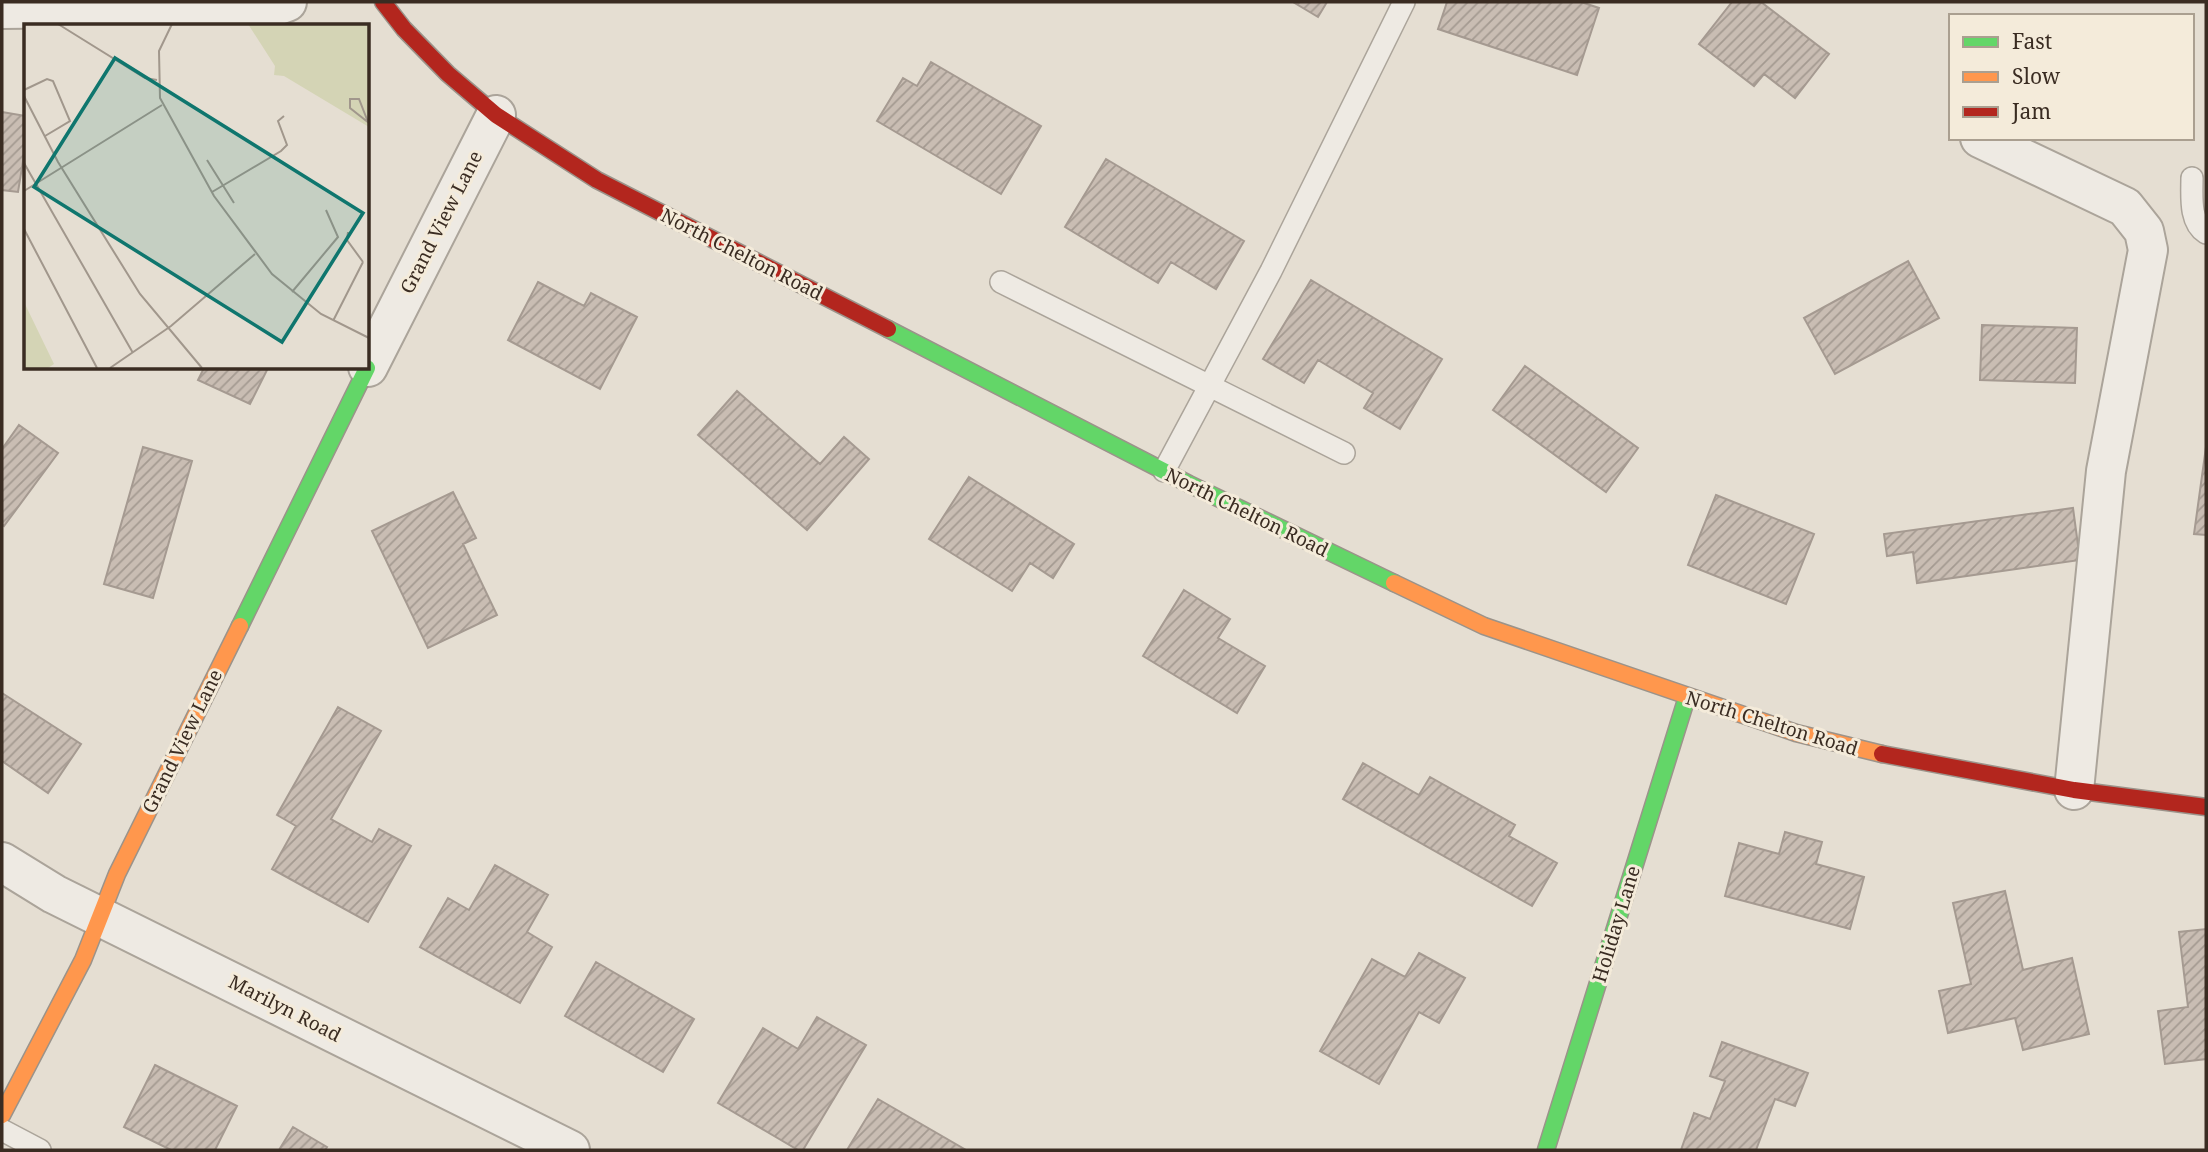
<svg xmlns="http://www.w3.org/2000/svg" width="2208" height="1152" font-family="'Noto Serif',serif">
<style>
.building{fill:url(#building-hatch);stroke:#a59a91;stroke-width:2}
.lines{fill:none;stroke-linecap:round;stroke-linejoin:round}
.lane-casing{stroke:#aba49a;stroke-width:24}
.street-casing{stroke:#aba49a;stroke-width:42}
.fast-casing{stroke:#9b938a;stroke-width:19}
.slow-casing{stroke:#9b938a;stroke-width:19}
.jam-casing{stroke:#9b938a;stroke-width:19}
.lane{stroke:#eeeae3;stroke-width:21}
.street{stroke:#eeeae3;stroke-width:38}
.fast{stroke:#63d668;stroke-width:16}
.slow{stroke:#ff974d;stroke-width:16}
.jam{stroke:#b3261e;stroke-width:16}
.labels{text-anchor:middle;stroke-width:6;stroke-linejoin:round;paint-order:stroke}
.street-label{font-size:19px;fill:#3a2c22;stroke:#f4ebda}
.inset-road{fill:none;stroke:#a1978c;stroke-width:2}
.view{fill:#0f766e;fill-opacity:0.15;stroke:#0f766e;stroke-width:3.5}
.inset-edge{fill:none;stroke:#3a2c22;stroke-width:3.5}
</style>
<defs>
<pattern id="building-hatch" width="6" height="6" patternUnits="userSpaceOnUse" patternTransform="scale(1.75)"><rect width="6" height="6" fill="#c9bdb3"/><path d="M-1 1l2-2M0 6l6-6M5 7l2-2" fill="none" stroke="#a49a91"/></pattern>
</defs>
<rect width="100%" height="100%" fill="#e5ded2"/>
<path class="building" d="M1293 2H1327L1318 17Z
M1447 2H1581L1599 8 1577 75 1438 29Z
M1732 2H1761L1829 54 1795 98 1764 74 1754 86 1699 44Z
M931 62 1041 126 1001 194 877 121 903 78 917 86Z
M2 112 26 116V143L18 192 2 190Z
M1106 159 1244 241 1216 289 1171 262 1158 283 1065 227Z
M1908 261 1939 318 1835 374 1804 318Z
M1311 280 1442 359 1400 429 1364 408 1373 393 1318 360 1304 383 1263 359Z
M538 282 584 306 591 293 637 317 600 389 508 340Z
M1982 325 2077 328 2075 383 1980 380Z
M1525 366 1638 448 1606 492 1493 410Z
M204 368H268L250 404 198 380Z
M737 391 820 464 844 437 869 459 807 530 698 435Z
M19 425 58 453 4 526 2 524V449Z
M143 447 192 461 153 598 104 584Z
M2206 447V535L2194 534Z
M969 477 1074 544 1053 578 1030 563 1012 591 929 539Z
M453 492 476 538 463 544 497 615 428 648 372 531Z
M1716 495 1814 534 1786 604 1688 565Z
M2073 508 2080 560 1917 583 1913 552 1887 556 1884 534Z
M1184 590 1230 619 1218 638 1265 666 1237 713 1143 656Z
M2 693 81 744 48 793 2 761Z
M338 707 381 731 331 819 372 842 379 829 411 846 368 922 272 869 296 826 277 815Z
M1363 763 1419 795 1430 777 1515 825 1509 836 1557 863 1532 906 1343 799Z
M1785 832 1822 842 1816 864 1864 877 1850 929 1725 896 1739 843 1779 854Z
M495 865 548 895 527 932 552 947 520 1003 420 947 448 898 469 910Z
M2005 891 2023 970 2072 958 2089 1034 2023 1050 2015 1018 1948 1033 1939 991 1971 984 1953 903Z
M2206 929V1059L2165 1064 2158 1011 2188 1007 2179 932Z
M1419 953 1465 978 1439 1023 1419 1012 1379 1084 1320 1051 1372 959 1405 977Z
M596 962 694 1019 663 1072 565 1016Z
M817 1017 866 1045 803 1150H798L718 1103 763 1028 798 1049Z
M1722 1042 1808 1073 1795 1106 1775 1099 1756 1150H1681L1694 1113 1710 1119 1725 1081 1710 1076Z
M155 1065 237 1106 215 1150H171L124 1127Z
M878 1099 966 1150H847Z
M293 1127 327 1147 325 1150H279Z"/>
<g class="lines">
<defs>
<path id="lane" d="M2192 178C2192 196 2189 222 2206 233
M1001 282 1344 453
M1164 471 1271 271 1404 2
M2 1130 40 1150"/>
<path id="street" d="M2 9 276 6 287 2
M1980 138 2125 207 2144 231 2148 250 2106 471 2074 790
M368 367 496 115
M2 862 54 894 570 1150"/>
<path id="fast" d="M888 329 1189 484 1394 583
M240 626 367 368
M1546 1150 1687 697"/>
<path id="slow" d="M1394 583 1484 626 1796 733 1882 754
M2 1115 83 960 117 874 240 626"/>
<path id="jam" d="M383 2 404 29 448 74 496 115 597 180 888 329
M1882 754 2074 790 2206 807"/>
</defs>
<use href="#lane" class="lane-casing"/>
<use href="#street" class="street-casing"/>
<use href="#fast" class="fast-casing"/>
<use href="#slow" class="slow-casing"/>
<use href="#jam" class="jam-casing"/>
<use href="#lane" class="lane"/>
<use href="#street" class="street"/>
<use href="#fast" class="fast"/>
<use href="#slow" class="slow"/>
<use href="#jam" class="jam"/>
</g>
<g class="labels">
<g class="street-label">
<text transform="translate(441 222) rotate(-63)" y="7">Grand View Lane</text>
<text transform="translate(742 254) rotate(27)" y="7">North Chelton Road</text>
<text transform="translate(1247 512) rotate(26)" y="7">North Chelton Road</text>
<text transform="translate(1772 723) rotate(17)" y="7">North Chelton Road</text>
<text transform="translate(182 741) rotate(-64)" y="7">Grand View Lane</text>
<text transform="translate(1616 924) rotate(-73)" y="7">Holiday Lane</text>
<text transform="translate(285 1008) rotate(27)" y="7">Marilyn Road</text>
</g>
</g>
<g transform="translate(24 24)">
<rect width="345" height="345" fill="#e5ded2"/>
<path d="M224 0H345V103L260 52 250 51 251 42ZM0 278 30 340 24 344H0Z" fill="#d4d4b5"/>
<path class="inset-road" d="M34 0 121 54 133 56M148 0 135 27 136 74 190 172 248 250 297 290 345 314M0 66 23 55 29 57 46 97 21 112M0 72 34 138 116 270 178 344M344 98 335 75H326V84L345 99M183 136 210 179M0 139 109 329M0 167 138 81M188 168 257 127 263 121 254 97 260 92M0 205 73 344M324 208 323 216 339 238M268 268 314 213 302 186M309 297 339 238M86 344 147 302 231 230"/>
<path class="view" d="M91 34 339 189 258 318 10 163Z"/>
<rect width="345" height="345" class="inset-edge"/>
</g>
<rect width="2208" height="1152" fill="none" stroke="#3a2c22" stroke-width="7"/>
<rect x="1949" y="14" width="245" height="126" fill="#f4ebda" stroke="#aa9f90" stroke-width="2"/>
<rect x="1963" y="37" width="35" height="10" fill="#63d668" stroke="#aa9f90" stroke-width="2"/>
<text x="2012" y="49" font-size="21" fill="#3a2c22">Fast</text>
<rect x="1963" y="72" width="35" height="10" fill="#ff974d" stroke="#aa9f90" stroke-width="2"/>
<text x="2012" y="84" font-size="21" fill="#3a2c22">Slow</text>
<rect x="1963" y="107" width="35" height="10" fill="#b3261e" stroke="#aa9f90" stroke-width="2"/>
<text x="2012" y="119" font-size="21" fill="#3a2c22">Jam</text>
</svg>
